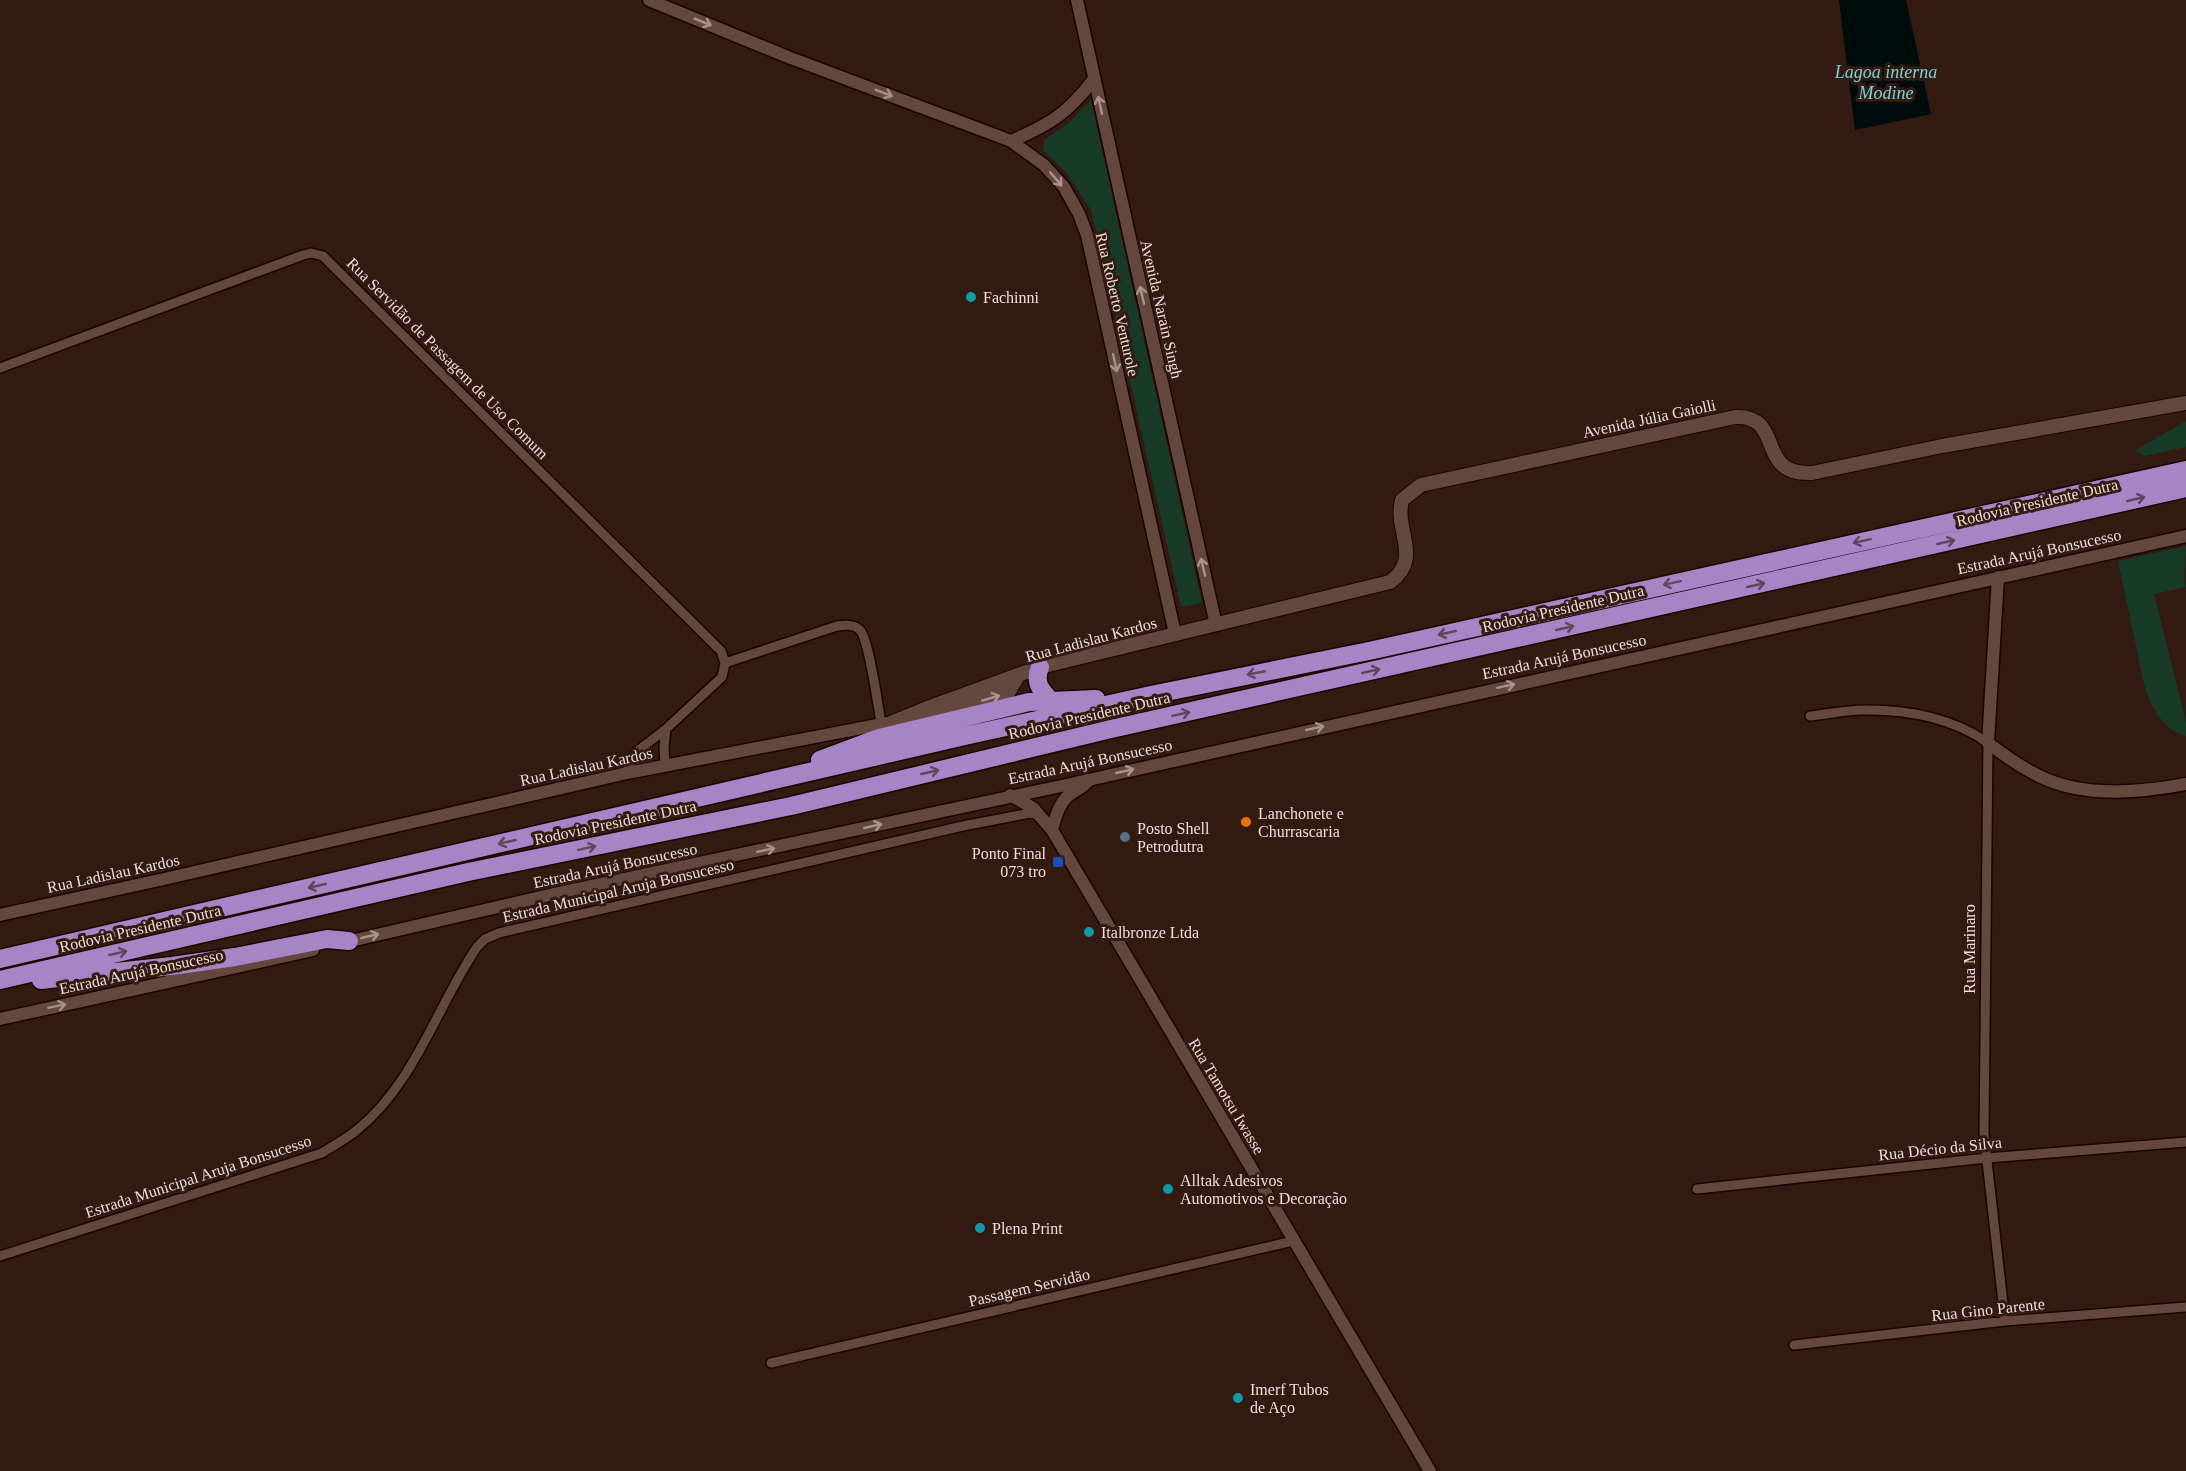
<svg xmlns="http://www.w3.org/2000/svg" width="2186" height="1471" font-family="Georgia,serif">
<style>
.green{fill:#183a29}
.water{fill:#000b0c}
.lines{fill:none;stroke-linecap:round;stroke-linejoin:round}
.minor-casing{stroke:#1a0501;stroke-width:12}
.tertiary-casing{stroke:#1a0501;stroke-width:15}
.secondary-casing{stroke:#1a0501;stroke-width:16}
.motorway-casing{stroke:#1a0501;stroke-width:21}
.minor{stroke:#64483e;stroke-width:9}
.tertiary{stroke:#64483e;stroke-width:12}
.secondary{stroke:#64483e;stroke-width:14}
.motorway{stroke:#a585c6;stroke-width:18}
.oneway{stroke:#aa928a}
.oneway2{stroke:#61455a}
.culture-dot{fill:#0f9aa8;stroke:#331b12;stroke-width:2}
.food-dot{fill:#e8710a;stroke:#331b12;stroke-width:2}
.service-dot{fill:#5c6f8a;stroke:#331b12;stroke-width:2}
.transit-dot{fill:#1a4fb4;stroke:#331b12;stroke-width:2}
.labels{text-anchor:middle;stroke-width:6;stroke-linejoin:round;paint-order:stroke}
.poi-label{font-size:16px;fill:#efddd7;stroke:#331b12;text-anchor:start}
.street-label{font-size:16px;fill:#efddd7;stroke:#331b12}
.water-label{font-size:18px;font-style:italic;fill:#75d2d6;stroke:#331b12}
</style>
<rect width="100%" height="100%" fill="#331b12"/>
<path class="green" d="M1091 100 1202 603 1181 607 1091 210 1065 171 1043 150 1044 140 1069 123Z
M2186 421V447L2145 456 2134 451Z
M2186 546 2184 580 2186 587 2154 594 2186 722V736C2163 731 2150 705 2144 684L2118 561Z"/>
<path class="water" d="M1839 0H1906L1931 114 1855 130Z"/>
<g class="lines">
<defs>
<path id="minor" d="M0 368 303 255 311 253 323 256 721 651 725 663 722 677 666 729 636 752 630 762 627 773
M725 663 837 626C845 625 854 624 860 630 869 640 878 706 881 723
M1810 716C1829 714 1850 709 1869 710 1910 710 1955 719 1988 743L1984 1134 2005 1321
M665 765 664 747 666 729
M1697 1189 1987 1158 2186 1142
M0 1256 322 1153C333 1146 346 1139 357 1130 415 1083 436 1008 477 947L485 939 499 933 963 826 1030 813 1039 815
M1794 1345 2005 1321 2186 1307
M771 1363 1293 1241"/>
<path id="tertiary" d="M649 0 788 57 1011 141 1044 165 1064 187 1079 214 1087 235 1175 634
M1077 0 1216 625
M1011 141C1051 124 1068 113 1094 79
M1998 577 1988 743C2004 755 2020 767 2039 776 2083 798 2139 793 2186 784
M1010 795 1033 808 1052 830 1430 1471
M1052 830C1055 819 1059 803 1069 795 1076 790 1083 788 1089 780
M0 915 164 879 627 773 893 722
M342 943 558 893 1066 785 2186 536
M0 1019 313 950"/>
<path id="secondary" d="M925 716 1008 693 1018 676
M893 722 930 707 1040 667 1390 582C1423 558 1394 531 1402 500L1421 485 1735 417C1786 415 1754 476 1812 473L1942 446 2186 403"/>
<path id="motorway" d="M1040 667C1034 682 1040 689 1050 700
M820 760 879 738 1029 702 1096 699
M0 959 969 735 1151 695 1369 651 2186 470
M0 980 468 872 791 806 1111 729 2186 488
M41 980 172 966 235 957 327 939 349 941"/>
</defs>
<use href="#minor" class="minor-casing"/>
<use href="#tertiary" class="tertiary-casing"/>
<use href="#secondary" class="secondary-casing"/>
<use href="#motorway" class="motorway-casing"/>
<use href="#minor" class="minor"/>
<use href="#tertiary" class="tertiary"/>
<use href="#secondary" class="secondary"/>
<use href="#motorway" class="motorway"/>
</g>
<defs><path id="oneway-shaft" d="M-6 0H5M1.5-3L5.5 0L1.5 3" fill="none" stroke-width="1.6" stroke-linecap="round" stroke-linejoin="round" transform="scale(1.5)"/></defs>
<g class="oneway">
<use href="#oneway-shaft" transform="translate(703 22) rotate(22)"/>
<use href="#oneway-shaft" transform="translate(884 93) rotate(21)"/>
<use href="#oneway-shaft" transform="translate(1100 105) rotate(-103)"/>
<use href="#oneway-shaft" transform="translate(1056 179) rotate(49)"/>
<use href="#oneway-shaft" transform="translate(1142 295) rotate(-103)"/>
<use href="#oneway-shaft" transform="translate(1115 363) rotate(78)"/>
<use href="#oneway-shaft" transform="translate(1203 567) rotate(-103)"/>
<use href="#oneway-shaft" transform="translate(1506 686) rotate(-12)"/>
<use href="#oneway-shaft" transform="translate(991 698) rotate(-16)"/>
<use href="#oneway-shaft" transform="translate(1315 728) rotate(-13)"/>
<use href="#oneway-shaft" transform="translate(1125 771) rotate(-13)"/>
<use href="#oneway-shaft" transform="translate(873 826) rotate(-13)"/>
<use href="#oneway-shaft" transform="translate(766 850) rotate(-12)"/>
<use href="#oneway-shaft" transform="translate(370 936) rotate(-13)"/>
<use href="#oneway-shaft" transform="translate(57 1006) rotate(-12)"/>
</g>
<g class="oneway2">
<use href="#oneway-shaft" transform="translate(2136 499) rotate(-13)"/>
<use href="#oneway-shaft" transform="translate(1862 541) rotate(168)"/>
<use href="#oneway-shaft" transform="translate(1946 542) rotate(-13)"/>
<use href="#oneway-shaft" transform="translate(1672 583) rotate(168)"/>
<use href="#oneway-shaft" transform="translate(1756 585) rotate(-13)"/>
<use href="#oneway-shaft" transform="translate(1565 628) rotate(-13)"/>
<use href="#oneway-shaft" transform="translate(1447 633) rotate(167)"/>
<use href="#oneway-shaft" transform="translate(1371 671) rotate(-13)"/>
<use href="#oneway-shaft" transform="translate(1256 673) rotate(169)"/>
<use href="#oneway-shaft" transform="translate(1181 714) rotate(-12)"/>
<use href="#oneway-shaft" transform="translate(930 772) rotate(-13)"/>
<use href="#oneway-shaft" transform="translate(507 842) rotate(167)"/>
<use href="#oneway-shaft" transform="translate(587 848) rotate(-12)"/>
<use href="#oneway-shaft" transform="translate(317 886) rotate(167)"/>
<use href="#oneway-shaft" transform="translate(118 953) rotate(-13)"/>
</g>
<g class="culture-dot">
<circle cx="971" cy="297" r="6"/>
<circle cx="1089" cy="932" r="6"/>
<circle cx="1168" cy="1189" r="6"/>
<circle cx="980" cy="1228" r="6"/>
<circle cx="1238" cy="1398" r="6"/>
</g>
<circle class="food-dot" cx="1246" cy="822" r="6"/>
<circle class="service-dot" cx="1125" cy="837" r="6"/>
<rect class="transit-dot" x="1052" y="856" width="12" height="12" rx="3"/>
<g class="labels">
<g class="poi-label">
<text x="983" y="303">Fachinni</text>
<text x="1258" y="819">Lanchonete e<tspan x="1258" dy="18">Churrascaria</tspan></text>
<text x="1137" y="834">Posto Shell<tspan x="1137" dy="18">Petrodutra</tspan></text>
<text x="1046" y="859" text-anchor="end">Ponto Final<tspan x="1046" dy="18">073 tro</tspan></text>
<text x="1101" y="938">Italbronze Ltda</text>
<text x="1180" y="1186">Alltak Adesivos<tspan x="1180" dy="18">Automotivos e Decoração</tspan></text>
<text x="992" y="1234">Plena Print</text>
<text x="1250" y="1395">Imerf Tubos<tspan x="1250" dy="18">de Aço</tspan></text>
</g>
<g class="street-label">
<text transform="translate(1118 304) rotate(77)" y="6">Rua Roberto Venturole</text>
<text transform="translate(1162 309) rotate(77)" y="6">Avenida Narain Singh</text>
<text transform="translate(448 358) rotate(45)" y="6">Rua Servidão de Passagem de Uso Comum</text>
<text transform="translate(1649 418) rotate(-12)" y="6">Avenida Júlia Gaiolli</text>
<text transform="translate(2037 502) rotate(-13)" y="6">Rodovia Presidente Dutra</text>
<text transform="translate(2039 551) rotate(-12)" y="6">Estrada Arujá Bonsucesso</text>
<text transform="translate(1563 608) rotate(-13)" y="6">Rodovia Presidente Dutra</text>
<text transform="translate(1091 639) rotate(-15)" y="6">Rua Ladislau Kardos</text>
<text transform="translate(1564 656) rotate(-12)" y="6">Estrada Arujá Bonsucesso</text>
<text transform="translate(1089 715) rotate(-13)" y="6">Rodovia Presidente Dutra</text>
<text transform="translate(1090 761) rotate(-12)" y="6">Estrada Arujá Bonsucesso</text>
<text transform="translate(586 766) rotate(-12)" y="6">Rua Ladislau Kardos</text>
<text transform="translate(615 822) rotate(-12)" y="6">Rodovia Presidente Dutra</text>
<text transform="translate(615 865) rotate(-12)" y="6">Estrada Arujá Bonsucesso</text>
<text transform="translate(113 873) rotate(-12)" y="6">Rua Ladislau Kardos</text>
<text transform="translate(618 890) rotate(-13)" y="6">Estrada Municipal Aruja Bonsucesso</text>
<text transform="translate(140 928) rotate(-13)" y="6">Rodovia Presidente Dutra</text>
<text transform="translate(1969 949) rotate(-90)" y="6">Rua Marinaro</text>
<text transform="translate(141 971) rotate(-12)" y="6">Estrada Arujá Bonsucesso</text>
<text transform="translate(1227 1096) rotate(59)" y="6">Rua Tamotsu Iwasse</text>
<text transform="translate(1940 1148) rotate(-6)" y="6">Rua Décio da Silva</text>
<text transform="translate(198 1176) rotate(-18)" y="6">Estrada Municipal Aruja Bonsucesso</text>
<text transform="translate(1029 1287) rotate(-13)" y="6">Passagem Servidão</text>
<text transform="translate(1988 1309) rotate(-6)" y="6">Rua Gino Parente</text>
</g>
<g class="water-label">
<text x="1886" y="78">Lagoa interna<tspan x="1886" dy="21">Modine</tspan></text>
</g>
</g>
</svg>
